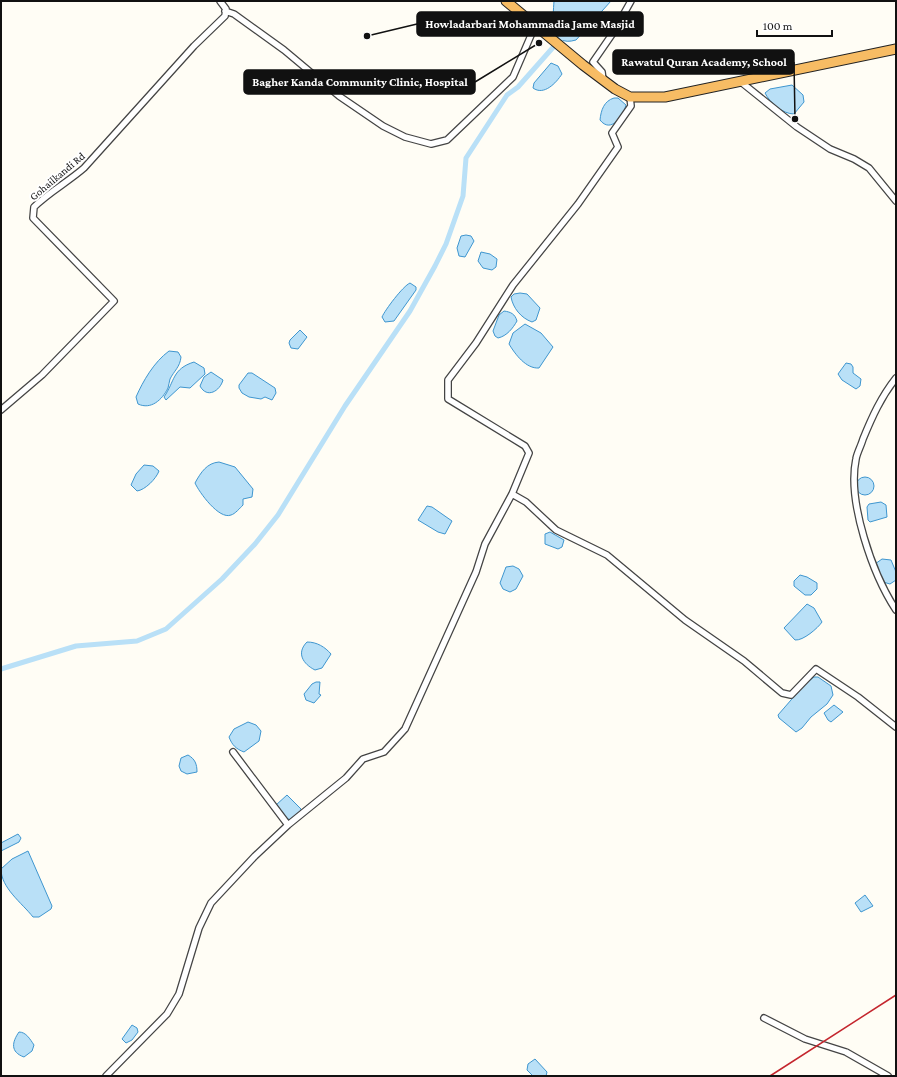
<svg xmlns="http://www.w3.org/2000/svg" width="897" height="1077" font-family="'Crimson Pro',serif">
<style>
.water{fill:#b9e0f7;stroke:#3f96cf}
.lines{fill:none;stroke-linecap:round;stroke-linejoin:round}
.canal{stroke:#b9e0f7;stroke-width:5}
.minor-casing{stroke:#444;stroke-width:8}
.trunk-casing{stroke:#222;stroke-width:11}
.minor{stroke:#fff;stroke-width:5.5}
.trunk{stroke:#f7bc64;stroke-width:9}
.rail{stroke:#c4262e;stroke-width:1.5}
.labels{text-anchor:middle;stroke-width:4;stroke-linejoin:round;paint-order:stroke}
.street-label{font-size:11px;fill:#111;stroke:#fff}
.leader{fill:none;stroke:#111;stroke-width:1.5}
.callout-dot{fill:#111;stroke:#fff;stroke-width:1.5}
.callout{fill:#111;stroke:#111;stroke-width:1.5}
.callout-label{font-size:12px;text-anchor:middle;font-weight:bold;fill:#fff}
</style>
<rect width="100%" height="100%" fill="#fffdf5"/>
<path class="water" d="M554 1H611L576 40C549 48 553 17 554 1Z
M551 63 558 66 562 74C556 83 544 96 533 88L534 83Z
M792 85 803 95 804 102 794 114C783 114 770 103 765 93L770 89Z
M614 98H618L626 105C623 116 611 134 600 120 601 110 604 101 614 98Z
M466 235 471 236 474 241 465 257 459 256 457 248 461 236Z
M481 252 490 254 497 259 496 267 492 270 483 268 478 261Z
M410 283 416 287V290L394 321 385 322 382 317C385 310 403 286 410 283Z
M520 293 527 294 540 308 536 320 532 322C521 318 513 308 511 297L514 294Z
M504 311C511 312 515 314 517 321 513 328 507 336 498 338L495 336 493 331 499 315Z
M525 324 541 333 553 347 539 368C526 369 515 354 509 344L513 333Z
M300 330 307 337 298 349 291 348 289 343 290 340Z
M169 351 178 352 181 357C180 367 174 371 170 379 169 382 169 385 168 388 162 400 151 410 138 404L136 397C143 381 154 362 169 351Z
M194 362 204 368 205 374 190 388 180 387 166 400 164 397C175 381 172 369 194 362Z
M846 363 851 364 853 367V373L861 379 860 386 856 389 842 380 838 374Z
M211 372 223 380C220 391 207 399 200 386L204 377Z
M248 373H252L275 388 276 393 272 400 265 397 261 399 249 397 242 393 239 388V385Z
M219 462 235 467 253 489 252 497 243 499V505C240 508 235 514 231 515 219 520 199 492 195 483 201 472 207 463 219 462Z
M144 465 153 466 159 471C156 479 145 490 137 491L131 485 136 474Z
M856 486a9 9 0 1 1 18 0a9 9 0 1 1-18 0Z
M881 502 886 505 887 517 870 522 868 520 867 507 869 504Z
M427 506 432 507 452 521 445 534 438 532 418 520Z
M550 532 564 540 562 547 558 549 545 544V534Z
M882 559 891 560 896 572V580L890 584 883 582 875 564Z
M513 566 519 569 523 576 516 589 510 592 503 589 500 583 506 567Z
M800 575 807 577 817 583V589L811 595H805L794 586V581Z
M807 604 814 608 822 622C818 628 803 641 795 640L784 628Z
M307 642C317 642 325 647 331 654L322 668 315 670C303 664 296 653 307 642Z
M814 677H818L831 686 833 695 827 704 811 717 802 728 796 732 779 718 778 715 804 685Z
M316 682H320L319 694 321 695 314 703 306 700 304 694 312 684Z
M834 705 843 712 831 722 828 720 824 713Z
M248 722 256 725 261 731 259 741 244 752C236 749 232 745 229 737L234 729Z
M188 755C195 759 197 764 197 772L187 774 181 771 179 766 181 758Z
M287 795 301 809V812L290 820 285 817 276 805Z
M18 834 21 838 19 842 1 851V843Z
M28 851 52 906 51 909 39 917H33C22 903 1 888 1 869L12 859Z
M865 895 873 906 861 912 855 903Z
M132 1025 137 1028 138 1032 132 1040 126 1043 122 1039Z
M19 1032C26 1032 30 1039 34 1045L32 1051 24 1057C10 1052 12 1042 19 1032Z
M535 1059 547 1072 546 1076H533L527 1070 528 1064Z"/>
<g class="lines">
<path class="canal" d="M1 669 76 646 137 641 166 629 222 579 255 544 278 515 345 406 410 311 435 266 446 244 463 196 466 158 507 95 518 87 564 35"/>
<defs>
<path id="minor" d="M225 11 234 14 284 50 339 96 383 126 405 137 431 144 447 140 513 77 535 26
M603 80 602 72 593 62 613 33 631 1
M741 82 797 127 830 149 854 159 869 168 896 201
M896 378C881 397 872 417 863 439 861 446 857 453 856 459 847 502 873 575 896 610
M1 410 42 375 114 301 33 218 34 207C49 192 68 182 84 168L194 46 225 16 226 9 220 1
M512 494 526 502 556 530 607 555 685 620 744 661 782 693 791 695 816 669 858 697 896 727
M233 752 288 825
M764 1018 805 1039 846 1052 888 1076
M106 1076 167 1014 179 994 199 928 211 903 255 856 288 825 346 778 363 759 384 752 405 729 476 572 485 544 512 494 529 453 525 446 448 399V380L476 343 513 285 578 204 618 147 612 133 631 106 630 97"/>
<path id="trunk" d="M506 1 583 65 615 89 630 97H665L896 49"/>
</defs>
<use href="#minor" class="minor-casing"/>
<use href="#trunk" class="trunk-casing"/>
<use href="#minor" class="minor"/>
<use href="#trunk" class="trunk"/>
<path class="rail" d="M770 1076 896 995"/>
</g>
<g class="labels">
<g class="street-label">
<text transform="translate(57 176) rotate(-40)" y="4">Gohailkandi Rd</text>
</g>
</g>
<path class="leader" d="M367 36L417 24M795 119L794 62M539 43L475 82"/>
<g class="callout-dot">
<circle cx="367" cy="36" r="4"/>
<circle cx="795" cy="119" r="4"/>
<circle cx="539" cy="43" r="4"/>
</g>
<g class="callout">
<rect x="417" y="12" width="226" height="24" rx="4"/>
<rect x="613" y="50" width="181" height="24" rx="4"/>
<rect x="244" y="70" width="231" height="24" rx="4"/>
</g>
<g class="callout-label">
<text x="530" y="28">Howladarbari Mohammadia Jame Masjid</text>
<text x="704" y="66">Rawatul Quran Academy, School</text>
<text x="360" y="86">Bagher Kanda Community Clinic, Hospital</text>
</g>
<rect width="897" height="1077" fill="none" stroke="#111111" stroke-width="4"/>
<path d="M757 30v6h75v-6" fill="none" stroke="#111111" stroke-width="2"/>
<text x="763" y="30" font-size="12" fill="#111111" stroke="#ffffff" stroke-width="3" paint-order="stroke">100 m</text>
</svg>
